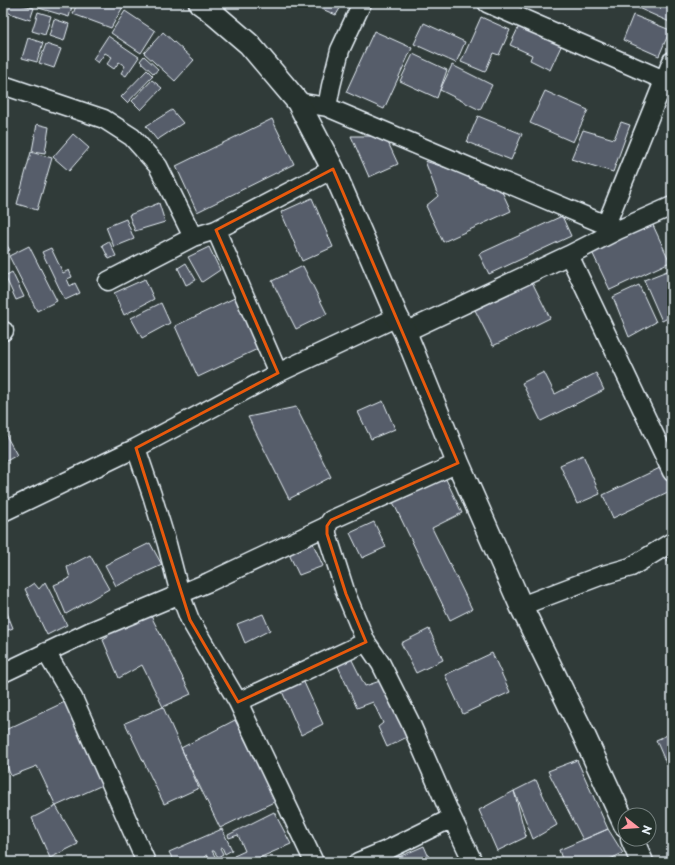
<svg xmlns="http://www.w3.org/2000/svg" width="675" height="865" font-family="'Playpen Sans',sans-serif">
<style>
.building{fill:#575d6a;stroke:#e8f1f8}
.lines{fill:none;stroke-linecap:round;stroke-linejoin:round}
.minor-casing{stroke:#e8f1f8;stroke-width:21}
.tertiary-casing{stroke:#e8f1f8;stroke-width:25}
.minor{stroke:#26332d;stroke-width:18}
.tertiary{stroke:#26332d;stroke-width:22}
.marked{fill:none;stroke:#e8590c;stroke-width:3;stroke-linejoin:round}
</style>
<rect width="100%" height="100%" fill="#303b39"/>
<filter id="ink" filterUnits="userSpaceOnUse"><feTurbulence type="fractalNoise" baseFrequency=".025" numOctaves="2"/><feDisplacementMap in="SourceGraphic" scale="8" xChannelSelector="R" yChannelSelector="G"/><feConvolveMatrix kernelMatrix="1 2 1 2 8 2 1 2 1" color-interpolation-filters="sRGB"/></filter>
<g filter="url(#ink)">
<path class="building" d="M3 3H16L34 8 30 20 3 11Z
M41 3H73L69 17 39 8Z
M77 3H118L124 5 111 28 73 14Z
M308 3H337L342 5 336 15Z
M640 3H672V23L638 8Z
M125 11 155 31 141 53 111 33Z
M38 12 51 16 45 35 32 31Z
M633 15 670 30 659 56 623 40Z
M481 17 510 30 499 55 493 53 485 72 461 62Z
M54 19 69 24 64 41 49 36Z
M521 22 563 42 550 70 530 60 532 55 510 45Z
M424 23 465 42 456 63 414 44Z
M374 31 412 48 384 109 346 92Z
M163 32 194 60 175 81 144 53Z
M108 36 139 57 126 76 121 73 125 66 119 62 114 69 107 64 112 57 105 53 98 63 93 59Z
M28 38 43 43 37 62 22 58Z
M46 44 61 49 54 68 39 63Z
M413 54 447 70 437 98 400 81Z
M144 56 158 69 154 74 140 61Z
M452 65 492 85 480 110 440 90Z
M147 70 153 76 127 103 121 97Z
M152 80 162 88 141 110 132 101Z
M545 91 588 110 573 142 530 123Z
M172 110 183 123 157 140 146 126Z
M478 116 522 134 511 160 467 142Z
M272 119 294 164 197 212 176 166Z
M621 122 630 125 613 172 571 159 583 130 614 139Z
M37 124 49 127 45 153 32 151Z
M73 134 89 148 69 171 53 157Z
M351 136H385L398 164 369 177Z
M31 152 52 158 37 210 17 204Z
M425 161 499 185 511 211 443 242 426 206 438 196Z
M312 198 333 247 302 261 281 212Z
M159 203 165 222 135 231 129 215Z
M562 216 571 236 489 274 479 254Z
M126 219 134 239 114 247 106 227Z
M652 223 670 262 610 290 592 252Z
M3 240 10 250 3 254Z
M109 241 116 256 109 259 102 245Z
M29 246 57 301 37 311 9 256Z
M209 247 220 270 202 282 188 257Z
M51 248 63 273 69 270 72 277 67 279 70 286 75 283 80 293 65 300 42 252Z
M186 263 196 280 186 285 178 268Z
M303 266 327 314 296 329 272 281Z
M667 271 672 281V316L662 321 644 280Z
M12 272 24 297 16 300 5 276Z
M145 279 154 299 124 315 114 293Z
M532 282 550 318 493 346 475 310Z
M639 285 656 322 629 337 613 297Z
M241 295 264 346 198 377 175 326Z
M161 303 170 323 142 338 131 318Z
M544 372 555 394 596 373 604 390 541 421 522 383Z
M383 401 395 429 371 439 358 412Z
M296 407 331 477 289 499 248 417Z
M3 430 17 455 3 463Z
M583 455 600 494 577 504 560 465Z
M664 466 672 482V490L613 518 603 495Z
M444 475 462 513 432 528 472 609 450 620 392 500Z
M374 522 386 547 362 558 350 533Z
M311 539 323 566 299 575 287 550Z
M150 543 162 565 116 586 105 565Z
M672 554V569L666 557Z
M90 555 109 589 66 614 54 585 70 578 67 567Z
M45 582 67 625 47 635 25 589 34 583 39 589Z
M3 603 13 628 3 632Z
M150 614 191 694 163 707 142 665 119 678 103 640 108 637 107 632Z
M263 614 270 630 245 643 237 624Z
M429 629 443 660 416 673 401 643Z
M492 653 510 692 463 714 445 675Z
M351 658 365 686 383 680 411 735 387 747 378 727 383 723 373 702 357 708 337 664Z
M302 678 323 724 301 735 281 689Z
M69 700 109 782 56 806 37 766 11 776 3 757V731Z
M163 707 199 788 164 804 125 723Z
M235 720 276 801 220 828 181 748Z
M672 733V777L656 740Z
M577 760 608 829 583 840 548 771Z
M536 780 557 825 533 839 514 791Z
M514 791 526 837 497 851 479 810Z
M56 806 78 844 50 858 32 818Z
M274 812 291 844 250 862H235L234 856 245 851 238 835 229 838 228 835Z
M222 829 232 850 225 854 222 847 220 848 223 854 218 857 214 851H212L216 858 209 861 207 855 205 856 207 862H200L199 858 197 859 198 862H174L169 852Z
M608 829 623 853 604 862H563L559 850Z
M424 846 431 862H387Z"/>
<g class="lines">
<defs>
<path id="minor" d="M487 3 664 80
M3 85 104 119 132 137 158 166 193 237
M298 102 327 107 618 230
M327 107 331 86 340 50 362 3
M606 225 672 61
M216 230 278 373
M569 255 672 472
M108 281 193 237 216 230 333 169
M3 331H4
M405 332 569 255 618 230 672 206
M136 448 152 495 167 544 180 594 190 620 238 702 314 862
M458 463 331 520 327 526V534L346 594 366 642 381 664 410 722 452 818 473 862
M3 512 136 448 278 373 397 317
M521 606 600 576 631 567 672 542
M46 652 73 698 146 862
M3 673 89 632 209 582 327 526
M238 702 366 642
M358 862 387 850 452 818"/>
<path id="tertiary" d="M200 3 207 8 249 44 298 102 333 169 397 317 405 332 458 463 521 606 581 729 625 825
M632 839 642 862"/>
</defs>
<use href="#minor" class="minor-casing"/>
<use href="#tertiary" class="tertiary-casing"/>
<use href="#minor" class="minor"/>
<use href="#tertiary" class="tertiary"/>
</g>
</g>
<path class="marked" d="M333 169 458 463 331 520 327 526V534L346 594 366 642 238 702 190 620 136 448 278 373 216 230Z"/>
<rect width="675" height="865" fill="none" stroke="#26332d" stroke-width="16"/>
<rect x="8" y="8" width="659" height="849" fill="none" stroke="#e8f1f8" stroke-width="1.5" filter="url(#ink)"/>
<g transform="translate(637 827) rotate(107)"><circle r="19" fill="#26332d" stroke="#747f7e"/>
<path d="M0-3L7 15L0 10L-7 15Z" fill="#ff9aa2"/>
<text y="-6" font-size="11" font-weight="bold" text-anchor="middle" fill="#e8f1f8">N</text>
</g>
</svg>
